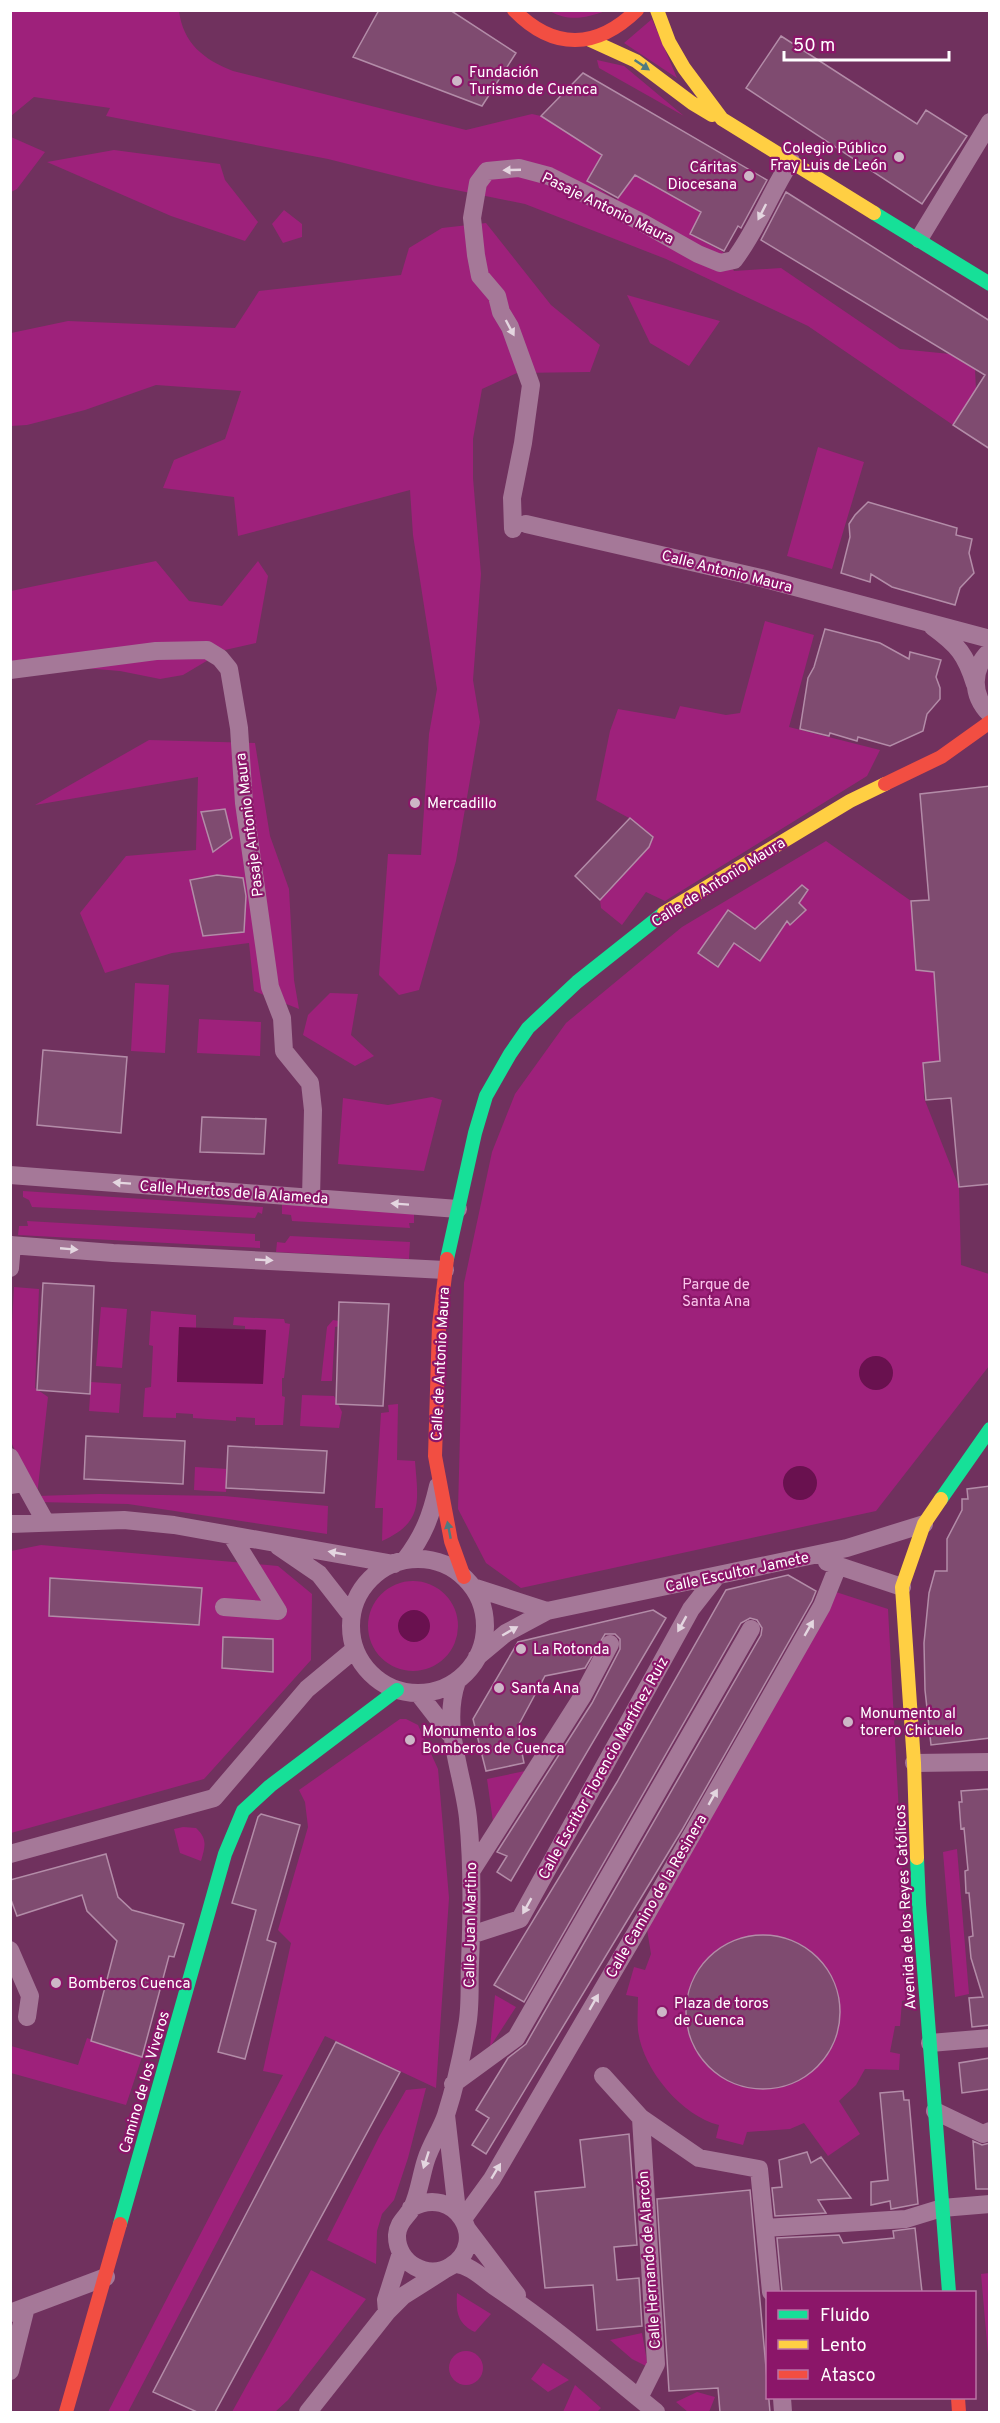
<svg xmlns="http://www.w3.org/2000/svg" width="1000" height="2423" font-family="Overpass,sans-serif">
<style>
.green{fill:#9e217b;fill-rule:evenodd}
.water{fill:#69114f}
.building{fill:#7f4b70;stroke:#b38ca8;stroke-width:1.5}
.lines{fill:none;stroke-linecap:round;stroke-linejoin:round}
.street{stroke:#a57898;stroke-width:18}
.fast{stroke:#16e098;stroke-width:14}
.slow{stroke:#ffcf43;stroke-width:14}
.jam{stroke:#f24e42;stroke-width:14}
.oneway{fill:#507b80}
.oneway2{fill:#e4d6e0}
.poi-dot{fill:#cdb7c7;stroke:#8b1669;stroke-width:2}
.labels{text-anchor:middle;stroke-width:4.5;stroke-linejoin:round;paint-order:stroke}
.poi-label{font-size:15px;fill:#fff;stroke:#8b1669;text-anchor:start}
.street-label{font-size:15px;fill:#fff;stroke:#8b1669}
.park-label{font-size:15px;fill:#fbc5ec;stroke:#8b1669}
</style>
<rect width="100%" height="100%" fill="#70315e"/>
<path class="green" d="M11 11H179C183 43 204 60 233 71L466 130 532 114 541 116 602 155 587 181 616 200 635 175 701 212 690 234 723 252 734 271 781 268 900 349 950 354 975 369 976 390 953 425 808 326 666 259 525 204 436 186 328 159 106 116 110 108 34 97 11 116Z
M550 11H605C587 18 568 22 550 11Z
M652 19 677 78 624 43Z
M597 60 624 66 684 116 599 68Z
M11 137 45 152 17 189 11 192Z
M114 150 220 164 225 180 258 222 245 241 171 216 47 162Z
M284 210 302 224V237L283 243 272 224Z
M486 223 551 305 600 345 590 372 517 373 482 389 473 439V478L481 574 473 680 480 722 456 861 419 990 399 995 379 975 388 854 421 855 429 734 437 689 413 535 410 490 238 536 234 497 163 488 174 460 225 439 241 391 156 385 85 410 27 425 11 426V333L68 321 235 328 259 291 401 275 409 248 442 228Z
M627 295 720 321 689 366 650 343Z
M818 447 864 462 832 569 787 556Z
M156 561 189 601 222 606 258 561 268 576 256 643 225 650 183 675 160 679 120 671 11 662V591Z
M765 621 814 635 789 727 880 750 867 776 665 901 646 892 622 925 601 908 600 900 649 847 653 838 629 818 596 800 610 731 618 709 675 719 680 706 726 715 740 713Z
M149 740 255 743 270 836 289 889 294 980 299 1009 254 991 249 943 172 953 105 973 80 913 126 856 196 850 198 777 35 805Z
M826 841 911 901 916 970 934 972 939 1042 952 1060 923 1063 924 1098 959 1187 961 1265 989 1274V1366L876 1511 521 1588 486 1563 458 1509 464 1283 492 1152 515 1094 566 1023 682 927Z
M135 983 169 985 165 1053 131 1051Z
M330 993 358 994 351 1035 374 1056 355 1066 303 1035 308 1015Z
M199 1019 261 1022 260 1056 197 1053Z
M432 1097 442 1100 424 1171 338 1164 343 1098 388 1105Z
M23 1191 263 1207 262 1214 258 1212 255 1218 32 1207 29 1200 23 1197Z
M282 1204 414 1213V1223H409L410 1228 292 1221 291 1215 282 1214Z
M27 1221 255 1234V1241H260V1248L18 1235 19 1226H28Z
M290 1236 410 1242 409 1259 276 1252 277 1242 285 1243Z
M14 1287 39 1289 35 1388 48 1397 37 1496 99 1494 224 1496 328 1506 327 1534 128 1504 37 1502V1496L11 1442 10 1358Z
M101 1307 127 1309 122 1368 96 1366Z
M151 1311 196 1315V1328H179L177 1382 266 1330 245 1329V1326L233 1325 234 1317 284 1319 285 1323 290 1324 284 1378H282V1396L285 1397 283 1425H255V1418L236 1417V1421L193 1418V1414L176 1413V1418L143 1417 145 1388 151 1387 153 1346 149 1345Z
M333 1320 339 1321 340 1326 335 1327 332 1381H321L327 1327Z
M91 1382 121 1384 119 1413 89 1411Z
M302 1395 334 1396 342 1412 339 1428 300 1426Z
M398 1404 397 1460 415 1461C418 1501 424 1522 382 1541L383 1508H375L381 1413 389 1412 388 1405Z
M195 1467 228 1469 226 1492 194 1490Z
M41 1545 278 1566 312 1594 311 1660 204 1779 11 1833V1551Z
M368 1626a45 45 0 1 1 90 0a45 45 0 1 1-90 0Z
M836 1592 888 1609 909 1999 902 2001 900 2026H895L890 2052 900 2054 899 2070 865 2069 856 2085 839 2101 860 2134 828 2156 804 2123 790 2129 747 2132 743 2145 716 2138 719 2125C681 2116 642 2068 638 2030 637 2019 638 2008 638 1997L626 1995 634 1967 645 1970 651 1954 645 1917ZM754 1935C763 1936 773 1935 781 1937 825 1947 846 1991 837 2032 833 2051 821 2064 806 2075 794 2084 779 2088 764 2088 684 2090 657 1980 728 1943 735 1939 746 1938 754 1935Z
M400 1719H406L418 1725 438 1769 449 1898 436 2088 325 2036 128 2412H108L283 2075 263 2071 291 1943 278 1930 308 1827 305 1802 299 1790Z
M530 1770 494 1829 487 1779Z
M183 1827 196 1828C208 1839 205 1847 201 1861L180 1853 174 1829Z
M957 1849 969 1994 955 1997 943 1852Z
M495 1995 516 2007 490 2047Z
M87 2038 142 2057 126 2105 11 2073V2046L78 2065Z
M426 2088 408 2158 394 2200 382 2214 377 2231 376 2264 327 2240 380 2135 406 2090Z
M311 2270 366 2299 288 2400 275 2412H232Z
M989 2273 990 2366H989L981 2274Z
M457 2293 491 2314 475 2332C457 2323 456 2312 457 2293Z
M642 2333 648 2367 632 2359 610 2340Z
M449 2368a17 17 0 1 1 34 0a17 17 0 1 1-34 0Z
M543 2363 569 2380 548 2392 531 2379Z
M575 2385 601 2408 597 2412H563Z
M697 2392 715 2397 709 2412H688L676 2402Z"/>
<path class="water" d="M179 1327 266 1330 263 1384 177 1382Z
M859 1373a17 17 0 1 1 34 0a17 17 0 1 1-34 0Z
M783 1483a17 17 0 1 1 34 0a17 17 0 1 1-34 0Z
M398 1626a16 16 0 1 1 32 0a16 16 0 1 1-32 0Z"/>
<path class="building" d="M379 10H450L516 53 482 106 353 57Z
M781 36 917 124 926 110 967 136 922 204 746 88Z
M583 73 767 180 741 228 738 226 724 251 690 234 701 212 635 175 618 198 587 181 602 155 541 116Z
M786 192 990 321V449L953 425 985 375 761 240Z
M868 502 957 528 956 535 972 539 969 553 974 573 960 588 955 605 892 587 871 574 870 582 841 573 850 537 849 524 855 515Z
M825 629 880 643 909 659 910 652 941 660 936 677 940 688V699L927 714 923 731 890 746 858 737 857 741 830 733 829 736 800 729 808 678 814 667Z
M990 786V1184L959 1187 951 1098 926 1100 923 1063 940 1061 934 972 916 970 911 901 929 900 920 794Z
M225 809 232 838 213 852 201 812Z
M630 818 653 837 649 847 600 900 575 876Z
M217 875 243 878 246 896 244 932 203 936 190 880Z
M802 885 808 890 799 903 806 910 790 925 787 921 760 961 734 943 718 967 698 953 728 910 755 929Z
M43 1050 127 1057 121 1133 37 1125Z
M202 1117 266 1119 264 1154 200 1152Z
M43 1283 94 1286 90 1394 37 1390Z
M339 1302 389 1304 383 1406 336 1404Z
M86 1436 185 1441 183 1484 84 1479Z
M228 1446 327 1451 324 1493 226 1488Z
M990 1486V1738L931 1745 925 1690 924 1643 929 1593 935 1571H947V1539L962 1510V1499H968L967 1489Z
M788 1575 816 1591 812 1601 682 1830 486 2154 472 2145 489 2118 476 2110 508 2058 526 2044 761 1635 762 1628 757 1620 750 1618 741 1623 524 2002 494 1985 617 1782 726 1590Z
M50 1578 202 1588 199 1625 49 1616Z
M653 1610 666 1618 511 1881 497 1872 507 1856 497 1852 592 1703 620 1649V1639L615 1634H605L585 1668 545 1676 517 1728 524 1763 486 1771 473 1719 518 1642Z
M223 1637 273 1639V1672L222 1668Z
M988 1789 990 1795V2025L972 2027 969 1998 983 1997 971 1958 969 1937 973 1936 969 1893H966L965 1871 968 1870 964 1828 961 1829 959 1802H962L961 1791Z
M261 1814 300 1825 267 1940 276 1943 245 2059 218 2052 256 1910 232 1903 258 1817Z
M106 1854 118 1897 132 1910 184 1924 174 1957 169 1956 142 2057 91 2041 117 1941 87 1911 82 1895 17 1916 10 1897V1880Z
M686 2012a77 77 0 1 1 154 0a77 77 0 1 1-154 0Z
M336 2042 400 2072 215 2412H197L153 2392Z
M990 2058V2089L962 2093 959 2063Z
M903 2091 904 2100H909L918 2204 891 2209 890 2201 871 2205V2182L888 2180 880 2093Z
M629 2134 637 2245 614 2247 617 2280 639 2278 642 2326 597 2330 593 2285 545 2288 535 2192 585 2187 580 2140Z
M973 2141 982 2145 990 2143V2189H976Z
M807 2152 811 2163 821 2157 851 2198 818 2200 826 2213 775 2216 772 2188 782 2187 779 2160Z
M750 2190 770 2412H720L718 2388 669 2391 657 2199Z
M915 2228 922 2292H782L777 2238 839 2235 843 2243 894 2238 893 2231Z"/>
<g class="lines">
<path class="street" d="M919 239 990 122
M526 524 761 578 990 639
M513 529 512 498 523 443 531 385 510 327 501 312 497 296 480 276 476 255 472 218 478 183 487 171 519 168 549 176 643 223 698 254 720 263 734 260C757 230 770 193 791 161
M933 627C958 645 966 655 975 684
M990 651C971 669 971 695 990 714
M10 670 156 651 207 650 220 658 229 669 239 728 244 803 270 987 282 1018 284 1051 310 1083 313 1110 311 1198
M10 1175 458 1209
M10 1245 113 1253 445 1270
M10 1268 12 1245
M10 1457 24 1483
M10 1485 24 1483 45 1521
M10 1524 124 1520 174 1525 394 1564
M278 1546 319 1574 351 1615
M351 1626a67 67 0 1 1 134 0a67 67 0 1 1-134 0Z
M405 1560C424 1535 431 1516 438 1486
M827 1562 902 1587
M473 1587 547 1611
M224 1607 278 1611 231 1535
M477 1657 506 1633 547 1611 847 1548 924 1524
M418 1693 450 1734
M914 1763 990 1762
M10 1854 214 1798 307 1689 355 1649
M472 1870 582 1697 610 1644
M471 1935 520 1919 691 1609 716 1577
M10 1950 30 1996 27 2017
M930 2043 990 2038
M603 2076 641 2118 699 2158 759 2169 771 2292
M453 2084 516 2038 751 1629
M935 2111 983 2134 990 2131
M446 2115 457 2211
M411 2208C455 2183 490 2242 451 2266 428 2281 396 2263 397 2235 398 2222 406 2218 412 2208 419 2194 421 2175 426 2160 431 2144 441 2130 446 2115 455 2087 462 2055 467 2026 471 2006 469 1984 470 1963 472 1915 473 1867 468 1818 463 1772 441 1727 457 1681
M463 2219 492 2179 645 1917 822 1606 838 1566
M765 2228 906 2219 942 2208 990 2204
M467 2229 517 2295
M454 2264C469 2264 483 2278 494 2286 551 2324 603 2369 656 2412
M26 2307 106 2277
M387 2312 386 2300 401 2253
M10 2313 26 2307 10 2371
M639 2398 656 2364 641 2118
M782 2398 783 2412
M308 2412 387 2312 403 2296 444 2270"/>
<path class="fast" d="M874 213 990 284
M447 1259 475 1133 486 1096 510 1054 528 1028 577 982 664 913
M941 1499 990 1429
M917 1858 919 1904 949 2292
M120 2224 225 1854 243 1811 270 1786 397 1690"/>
<path class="slow" d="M657 10 669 42 684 68 722 119 874 213
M590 40 636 61 692 103 712 115
M664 913 850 801 885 784
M917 1858 914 1763 902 1587 924 1524 941 1499"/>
<path class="jam" d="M514 10C554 51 597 49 637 10
M885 784 941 757 990 722
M447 1259 439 1325 435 1456 451 1541 464 1577
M958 2398 959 2412
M66 2412 120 2224"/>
</g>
<defs><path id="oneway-solid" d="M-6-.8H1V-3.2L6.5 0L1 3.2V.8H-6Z" transform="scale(1.5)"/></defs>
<g class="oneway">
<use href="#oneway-solid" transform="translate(642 65) rotate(34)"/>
<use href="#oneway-solid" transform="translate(449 1530) rotate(-101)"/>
</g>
<g class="oneway2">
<use href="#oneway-solid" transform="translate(512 170) rotate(178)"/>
<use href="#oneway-solid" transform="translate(762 212) rotate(117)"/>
<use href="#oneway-solid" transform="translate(510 328) rotate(62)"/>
<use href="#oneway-solid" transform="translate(122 1183) rotate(-176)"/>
<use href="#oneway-solid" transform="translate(400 1204) rotate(-176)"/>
<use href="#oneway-solid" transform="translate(69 1249) rotate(5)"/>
<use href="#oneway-solid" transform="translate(264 1260) rotate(3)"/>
<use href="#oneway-solid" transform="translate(337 1553) rotate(-170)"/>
<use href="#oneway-solid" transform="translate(682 1624) rotate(119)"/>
<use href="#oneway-solid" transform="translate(809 1628) rotate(-60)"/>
<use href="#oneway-solid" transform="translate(510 1631) rotate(-30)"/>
<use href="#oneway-solid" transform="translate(713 1797) rotate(-60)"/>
<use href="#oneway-solid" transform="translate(527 1906) rotate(119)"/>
<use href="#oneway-solid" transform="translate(594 2002) rotate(-60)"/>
<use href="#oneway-solid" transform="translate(426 2160) rotate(108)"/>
<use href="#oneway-solid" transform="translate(496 2171) rotate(-59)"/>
</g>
<g class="poi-dot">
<circle cx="457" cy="81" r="6"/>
<circle cx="899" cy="157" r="6"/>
<circle cx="749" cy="176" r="6"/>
<circle cx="415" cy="803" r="6"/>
<circle cx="521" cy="1649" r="6"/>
<circle cx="499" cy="1688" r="6"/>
<circle cx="848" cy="1722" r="6"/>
<circle cx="410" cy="1740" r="6"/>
<circle cx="56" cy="1983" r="6"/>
<circle cx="662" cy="2012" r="6"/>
</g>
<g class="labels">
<g class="poi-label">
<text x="469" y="77">Fundación<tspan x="469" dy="17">Turismo de Cuenca</tspan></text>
<text x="887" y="153" text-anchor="end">Colegio Público<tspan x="887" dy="17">Fray Luis de León</tspan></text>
<text x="737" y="172" text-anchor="end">Cáritas<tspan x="737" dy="17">Diocesana</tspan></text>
<text x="427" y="808">Mercadillo</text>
<text x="533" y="1654">La Rotonda</text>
<text x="511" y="1693">Santa Ana</text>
<text x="860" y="1718">Monumento al<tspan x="860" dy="17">torero Chicuelo</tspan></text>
<text x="422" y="1736">Monumento a los<tspan x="422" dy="17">Bomberos de Cuenca</tspan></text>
<text x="68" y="1988">Bomberos Cuenca</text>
<text x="674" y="2008">Plaza de toros<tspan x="674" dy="17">de Cuenca</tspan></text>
</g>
<g class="street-label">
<text transform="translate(608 208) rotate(26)" y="5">Pasaje Antonio Maura</text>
<text transform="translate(727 571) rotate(14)" y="5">Calle Antonio Maura</text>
<text transform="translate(249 825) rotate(-97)" y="5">Pasaje Antonio Maura</text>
<text transform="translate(718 882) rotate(-32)" y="5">Calle de Antonio Maura</text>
<text transform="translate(234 1192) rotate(4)" y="5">Calle Huertos de la Alameda</text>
<text transform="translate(440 1364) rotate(-87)" y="5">Calle de Antonio Maura</text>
<text transform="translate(737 1572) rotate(-12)" y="5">Calle Escultor Jamete</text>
<text transform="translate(603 1768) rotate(-61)" y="5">Calle Escritor Florencio Martínez Ruiz</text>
<text transform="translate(656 1896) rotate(-60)" y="5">Calle Camino de la Resinera</text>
<text transform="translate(905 1907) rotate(-93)" y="5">Avenida de los Reyes Católicos</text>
<text transform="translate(470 1925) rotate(-89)" y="5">Calle Juan Martino</text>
<text transform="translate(144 2082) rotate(-74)" y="5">Camino de los Viveros</text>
<text transform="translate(649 2260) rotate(-94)" y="5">Calle Hernando de Alarcón</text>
</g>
<g class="park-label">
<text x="716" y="1289">Parque de<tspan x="716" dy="17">Santa Ana</tspan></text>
</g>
</g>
<rect width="1000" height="2423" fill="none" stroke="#ffffff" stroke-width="24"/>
<rect x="766" y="2291" width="210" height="108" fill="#8b1669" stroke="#b973a5" stroke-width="1.5"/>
<rect x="778" y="2310" width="30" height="9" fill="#16e098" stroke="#b973a5" stroke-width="1.5"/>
<text x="820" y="2321" font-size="18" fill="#ffffff">Fluido</text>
<rect x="778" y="2340" width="30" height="9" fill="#ffcf43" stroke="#b973a5" stroke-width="1.5"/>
<text x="820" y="2351" font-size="18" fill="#ffffff">Lento</text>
<rect x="778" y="2370" width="30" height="9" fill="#f24e42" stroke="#b973a5" stroke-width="1.5"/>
<text x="820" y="2381" font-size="18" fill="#ffffff">Atasco</text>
<path d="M784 51v9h165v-9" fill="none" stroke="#ffffff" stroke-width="3"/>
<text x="793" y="51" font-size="18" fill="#ffffff" stroke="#8b1669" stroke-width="4.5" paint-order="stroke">50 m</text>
</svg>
